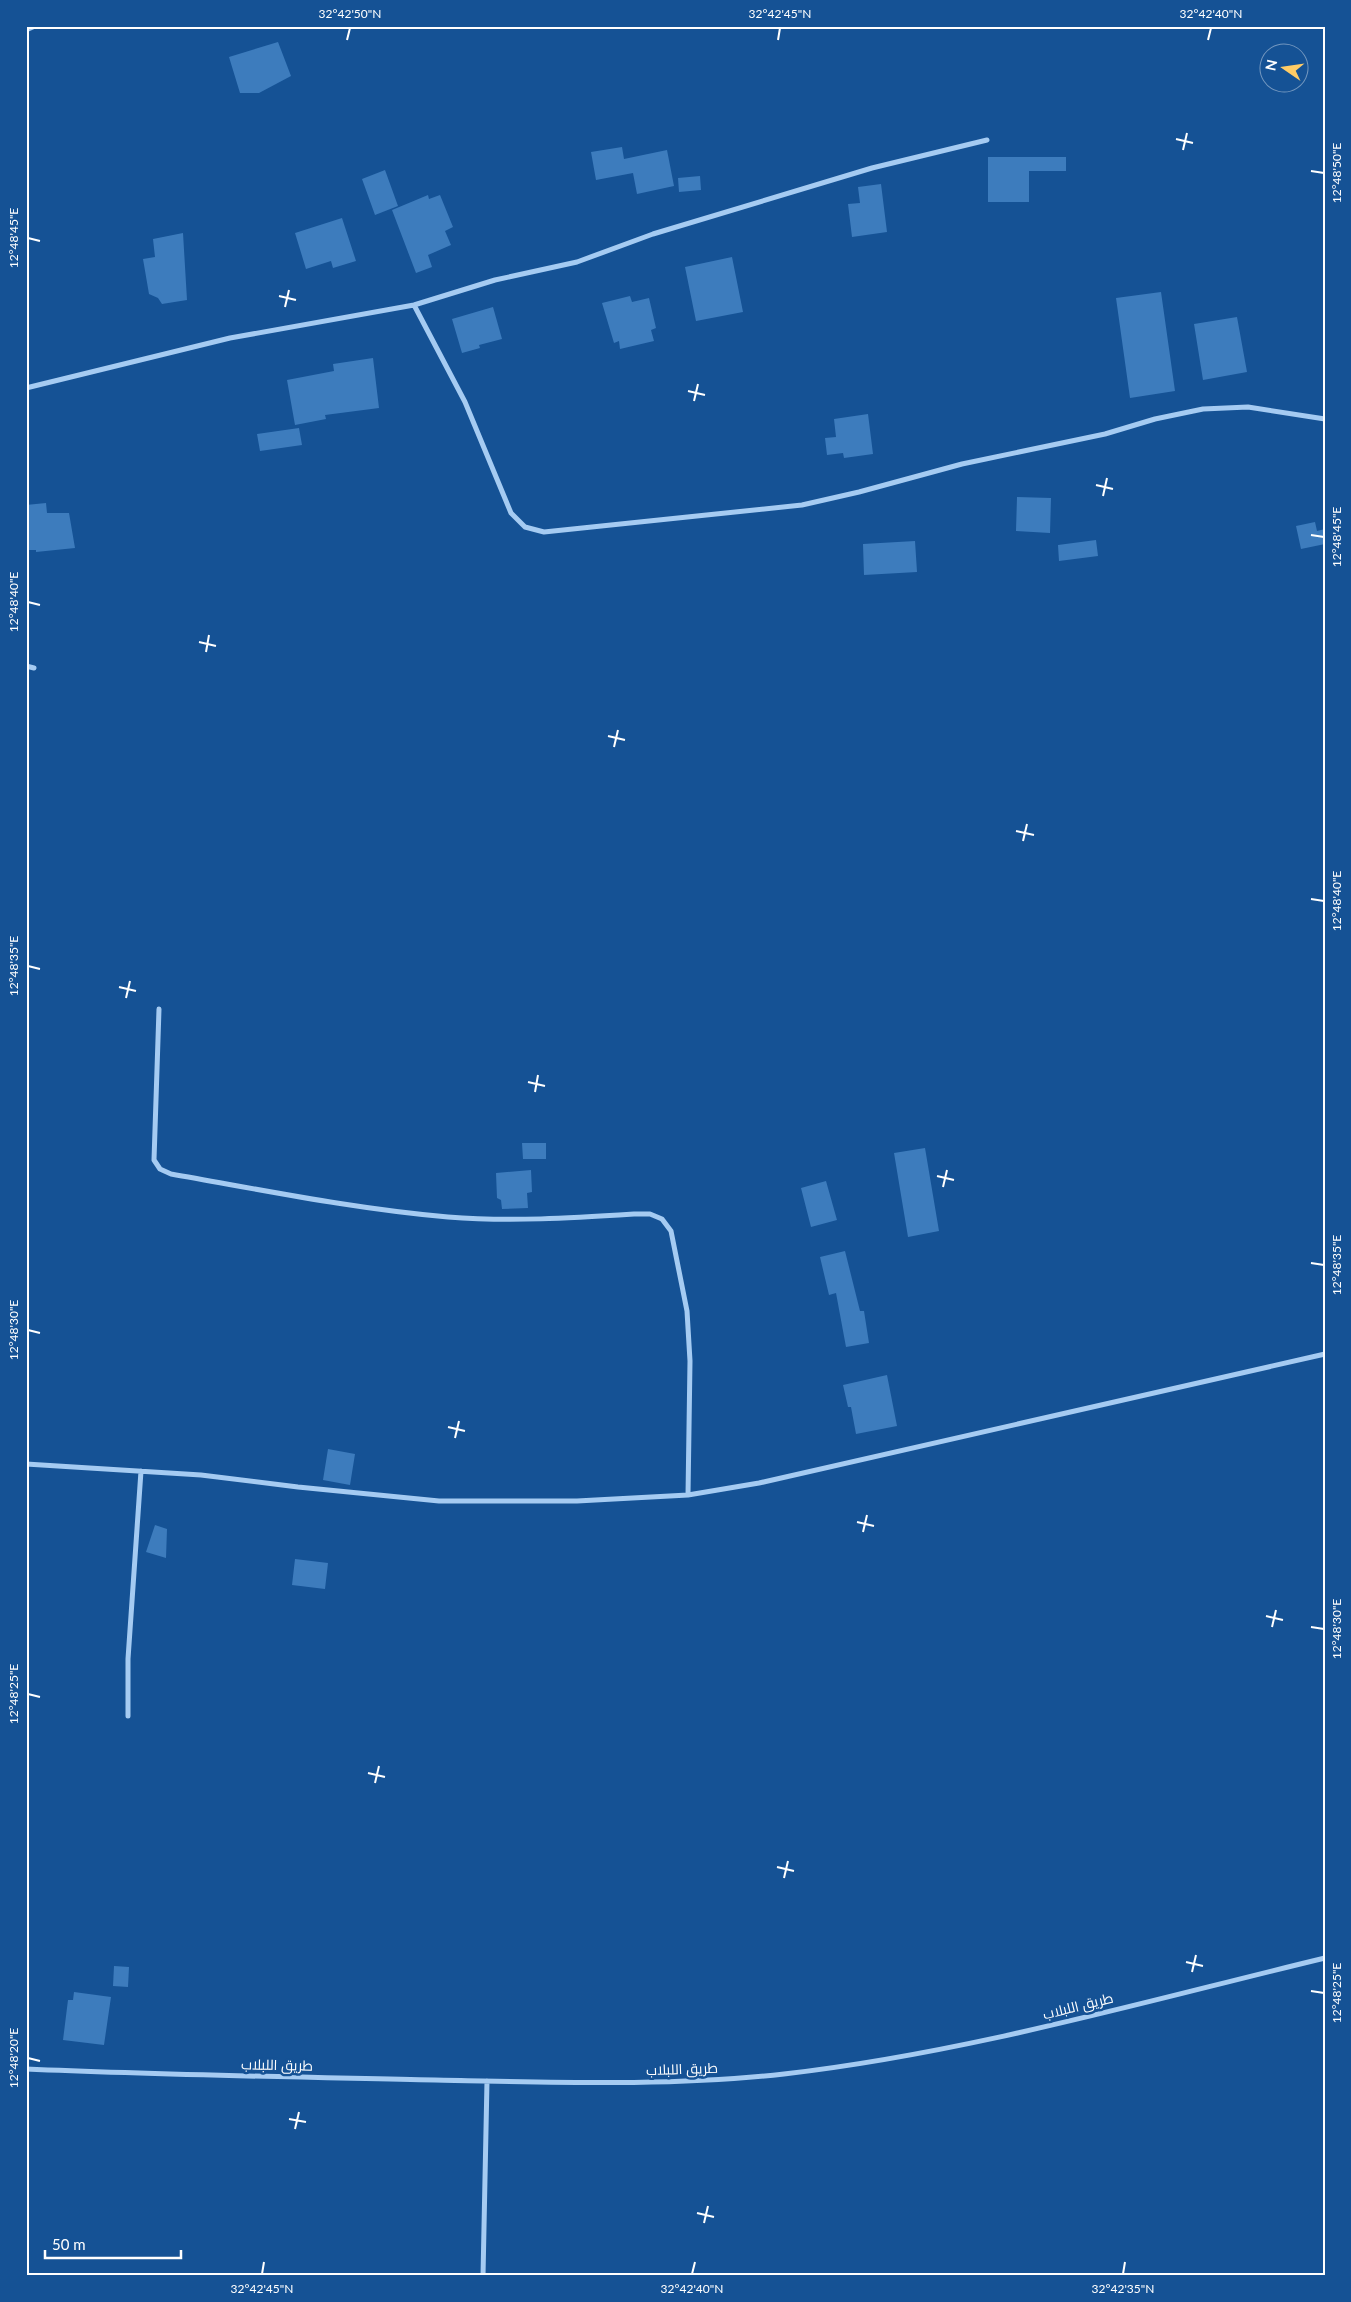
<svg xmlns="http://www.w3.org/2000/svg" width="1351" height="2302" font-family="Lato,Cairo,sans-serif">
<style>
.building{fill:#3d7cbd}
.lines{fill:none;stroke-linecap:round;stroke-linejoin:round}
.street{stroke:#a5cbf2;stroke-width:5}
.ticks{fill:none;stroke:#fff;stroke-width:2}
.labels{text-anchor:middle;stroke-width:5;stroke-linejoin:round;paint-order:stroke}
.street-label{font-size:14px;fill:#fff;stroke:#155295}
.neatline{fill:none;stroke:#fff;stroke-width:2}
.ticks-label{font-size:12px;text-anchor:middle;fill:#fff}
</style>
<rect width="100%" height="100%" fill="#155295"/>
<path class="building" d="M278 42 291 76 259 93H240L229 57Z
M622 147 624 159 667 150 674 186 637 194 633 173 596 180 591 152Z
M988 157H1066V171H1029V202H988Z
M385 170 398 206 375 215 362 179Z
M700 176 701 190 679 192 678 178Z
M881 184 887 232 852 237 848 204 860 203 858 187Z
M428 195 429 199 440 195 453 227 445 231 451 245 428 255 432 267 416 273 392 210Z
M342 218 356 261 333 268 331 261 306 269 295 233Z
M183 233 187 300 162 304 158 298 149 294 143 259 155 257 153 239Z
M732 257 743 312 696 321 685 267Z
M1161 292 1175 391 1130 398 1116 298Z
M630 296 632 302 649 298 656 328 651 330 654 341 620 349 619 341 614 343 602 303Z
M493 307 502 339 479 345 480 348 462 353 452 319Z
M1237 317 1247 372 1203 380 1194 324Z
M373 358 379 408 325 415 326 419 295 425 287 380 334 371 333 364Z
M868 414 873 454 844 458 843 453 827 455 825 438 836 437 834 419Z
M299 428 302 445 260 451 257 434Z
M1017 497 1051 498 1050 533 1016 531Z
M46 503 47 513H69L75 548 36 552V550H26V505Z
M1315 522 1317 531 1325 529V544L1301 549 1296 526Z
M1096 540 1098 556 1059 561 1058 545Z
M915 541 917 572 864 575 863 544Z
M522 1143H546V1159H523Z
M925 1148 939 1231 908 1237 894 1153Z
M531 1170 532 1192 527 1193 528 1208 502 1209 501 1200 497 1198 496 1173Z
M826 1181 837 1220 811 1227 801 1188Z
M845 1251 860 1311H864L869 1343 846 1347 836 1293 829 1295 820 1257Z
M887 1375 897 1426 856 1434 851 1407H848L843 1385Z
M328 1449 355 1454 350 1485 323 1480Z
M155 1525 167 1529 166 1558 146 1552Z
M295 1559 328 1563 325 1589 292 1585Z
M114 1966 129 1967 128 1987 113 1986Z
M74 1992 111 1997 104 2045 63 2040 68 2000H73Z"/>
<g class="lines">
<path class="street" d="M26 30 35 26
M414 305 465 402 511 513 525 527 544 532 802 505 859 492 962 464 1105 434 1155 419 1203 409 1248 407 1325 419
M26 388 230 338 414 305 495 280 577 262 653 234 872 168 987 140
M26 666 34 668
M159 1009 154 1160 160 1169 171 1174C263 1190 355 1209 448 1217 510 1222 572 1218 634 1214H650L662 1219 671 1231 687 1311 690 1361 688 1495
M26 1464 201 1475 298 1487 439 1501H577L688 1495 759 1483 1325 1354
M128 1716V1659L141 1471
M26 2069C162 2075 299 2077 435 2080 549 2082 670 2087 784 2074 967 2053 1146 2001 1325 1958
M483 2276 487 2081"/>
</g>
<path class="ticks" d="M347 40 350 28M778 40 780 28M1208 40 1211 28M1176 139 1193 143M1183 150 1187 133M1311 171 1324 173M28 238 40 241M279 296 296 300M285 307 289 290M688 391 705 395M694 401 698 384M1096 485 1113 489M1103 496 1107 478M1311 535 1324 537M28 602 40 605M199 642 216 646M206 652 209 635M608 736 625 740M614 747 618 730M1016 831 1034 835M1023 841 1027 824M1311 899 1324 901M28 966 40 969M119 987 136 991M126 998 130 981M528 1082 545 1086M535 1092 538 1075M937 1176 954 1180M943 1187 947 1170M1311 1263 1324 1265M28 1330 40 1333M448 1427 465 1431M455 1438 459 1421M857 1522 874 1526M863 1532 867 1515M1266 1616 1283 1620M1272 1627 1276 1610M1311 1627 1324 1629M28 1694 40 1697M368 1773 385 1777M375 1783 379 1766M777 1867 794 1871M784 1878 788 1861M1186 1962 1203 1966M1192 1972 1196 1955M1311 1991 1324 1993M28 2058 40 2061M289 2119 306 2122M295 2129 299 2112M697 2213 714 2217M704 2223 708 2206M262 2274 264 2262M692 2274 695 2262M1123 2274 1125 2262"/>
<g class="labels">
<g class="street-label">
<text transform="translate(1078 2006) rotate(-14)" y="5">طريق اللبلاب</text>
<text transform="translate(277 2065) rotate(1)" y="5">طريق اللبلاب</text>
<text transform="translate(682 2069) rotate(-2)" y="5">طريق اللبلاب</text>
</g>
</g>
<rect width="1351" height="2302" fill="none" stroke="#155295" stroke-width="55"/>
<g transform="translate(1284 68) rotate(283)"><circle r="24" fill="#155295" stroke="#7397bf"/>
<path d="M0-4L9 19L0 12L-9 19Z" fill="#ffcc66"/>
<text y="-8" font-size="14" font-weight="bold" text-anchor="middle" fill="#ffffff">N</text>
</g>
<path d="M45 2250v8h136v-8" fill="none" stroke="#ffffff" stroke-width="2.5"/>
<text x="52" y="2250" font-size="15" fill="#ffffff" stroke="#155295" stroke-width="4" paint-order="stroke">50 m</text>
<rect x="28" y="28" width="1296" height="2246" class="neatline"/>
<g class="ticks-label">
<text x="350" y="18">32°42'50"N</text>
<text x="780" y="18">32°42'45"N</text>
<text x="1211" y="18">32°42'40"N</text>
<text transform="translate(1337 173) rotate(-90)" y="4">12°48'50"E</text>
<text transform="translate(14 238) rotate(-90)" y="4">12°48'45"E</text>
<text transform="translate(1337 537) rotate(-90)" y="4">12°48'45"E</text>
<text transform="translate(14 602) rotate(-90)" y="4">12°48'40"E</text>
<text transform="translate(1337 901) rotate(-90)" y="4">12°48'40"E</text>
<text transform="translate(14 966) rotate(-90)" y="4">12°48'35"E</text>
<text transform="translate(1337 1265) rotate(-90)" y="4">12°48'35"E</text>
<text transform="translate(14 1330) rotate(-90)" y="4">12°48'30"E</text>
<text transform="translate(1337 1629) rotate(-90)" y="4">12°48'30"E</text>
<text transform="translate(14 1694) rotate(-90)" y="4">12°48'25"E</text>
<text transform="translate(1337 1993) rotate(-90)" y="4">12°48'25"E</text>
<text transform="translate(14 2058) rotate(-90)" y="4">12°48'20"E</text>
<text x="262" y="2293">32°42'45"N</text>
<text x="692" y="2293">32°42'40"N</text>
<text x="1123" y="2293">32°42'35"N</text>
</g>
</svg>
